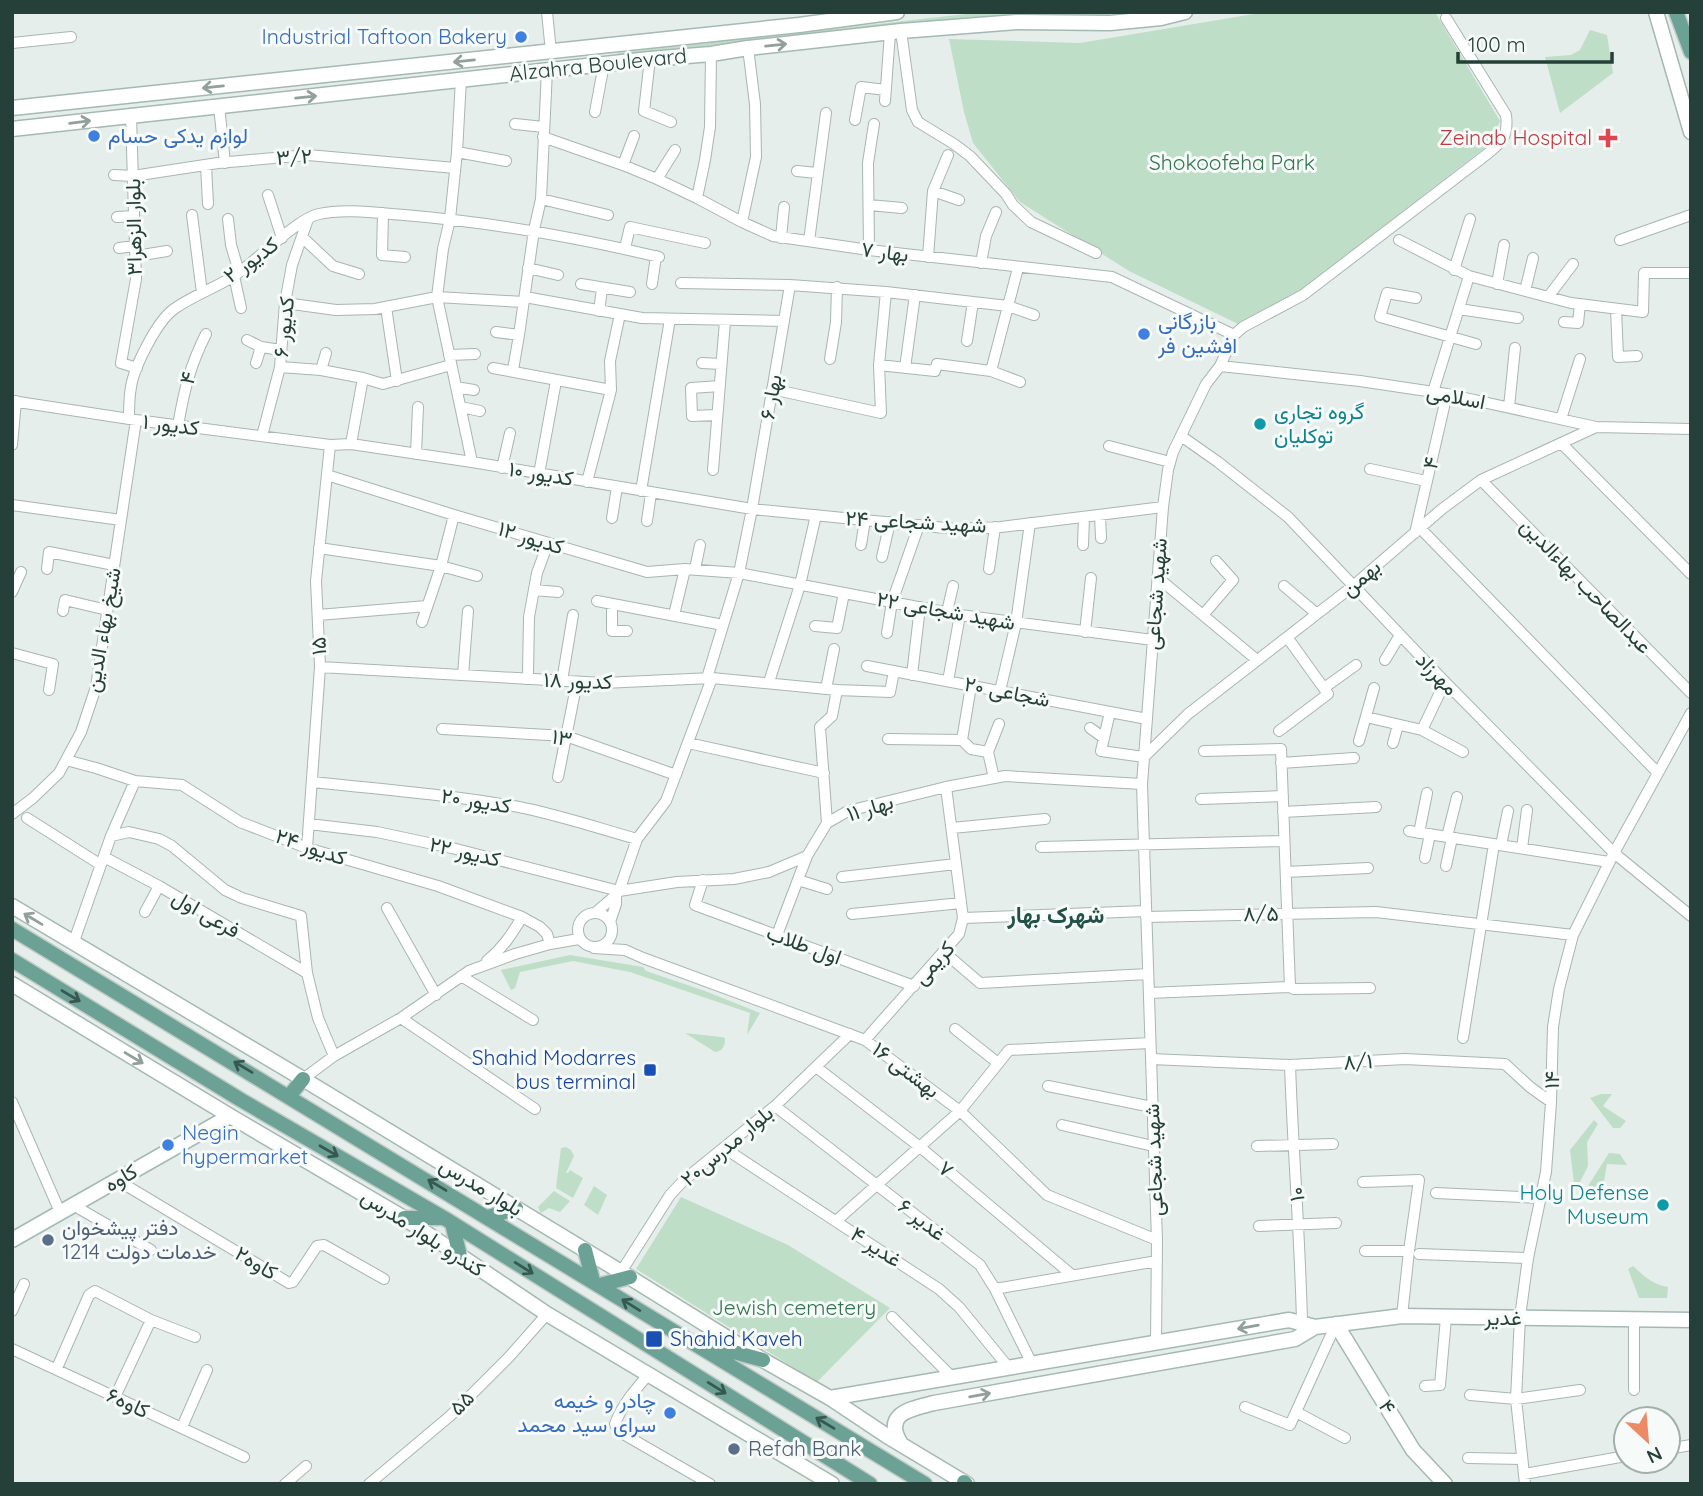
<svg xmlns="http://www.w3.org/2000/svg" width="1703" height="1496" font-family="Quicksand,Vazirmatn,sans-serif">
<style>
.green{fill:#bfdec8}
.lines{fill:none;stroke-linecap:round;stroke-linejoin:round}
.street-casing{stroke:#a8b6b1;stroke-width:12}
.secondary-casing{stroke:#a4b9b2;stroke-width:17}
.primary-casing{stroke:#c2cac8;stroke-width:17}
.street{stroke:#fff;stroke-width:10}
.secondary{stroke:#fff;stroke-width:14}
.primary{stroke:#6ca295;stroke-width:14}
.oneway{stroke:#92a09c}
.oneway2{stroke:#375850}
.shop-dot{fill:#3f7fe0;stroke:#f6faf8;stroke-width:2.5}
.health-dot{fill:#e0444e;stroke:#f6faf8;stroke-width:2.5}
.culture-dot{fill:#0f9aa8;stroke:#f6faf8;stroke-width:2.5}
.transit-dot{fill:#1a4fb4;stroke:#f6faf8;stroke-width:2.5}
.service-dot{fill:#5c6f8a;stroke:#f6faf8;stroke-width:2.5}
.labels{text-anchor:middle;stroke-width:6;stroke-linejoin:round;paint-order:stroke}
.shop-label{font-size:21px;fill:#366cbe;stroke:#f6faf8;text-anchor:start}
.street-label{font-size:21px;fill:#254039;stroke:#f6faf8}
.health-label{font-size:21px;fill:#be3a42;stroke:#f6faf8;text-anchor:end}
.park-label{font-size:21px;fill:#30754d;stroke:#f6faf8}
.culture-label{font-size:21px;fill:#0d838f;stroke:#f6faf8;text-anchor:start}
.transit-label{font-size:21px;fill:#164399;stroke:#f6faf8;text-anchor:end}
.service-label{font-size:21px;fill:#4e5e75;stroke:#f6faf8;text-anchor:start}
.neighbourhood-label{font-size:23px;font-weight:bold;fill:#215147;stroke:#f6faf8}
</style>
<rect width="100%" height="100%" fill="#e5eeea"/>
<path class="green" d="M984 12H1112L1110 14 1100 18 1038 12 617 56V53Z
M1266 12H1435L1500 121 1491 143 1302 289 1238 324 1129 271 1020 202 973 143 964 112 949 39 1080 43Z
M1590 30 1607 35 1613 73 1560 113 1545 57 1571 55 1580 50Z
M570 955 643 967 646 971 705 991 760 1013 747 1035 750 1013 630 972 573 961 520 972 515 988 511 990 501 970Z
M685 1033 721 1037 725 1038C725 1046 723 1051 715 1052Z
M1601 1094H1612L1603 1106 1626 1121 1620 1128H1613L1590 1098Z
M1594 1120 1598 1124 1587 1142 1588 1166 1575 1192 1570 1150Z
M566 1147 571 1150 574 1156 566 1173H568L570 1170 583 1178 573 1198 556 1188 561 1148Z
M1609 1153 1620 1154 1627 1165 1607 1164 1602 1193 1586 1189Z
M594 1186 607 1195 598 1215 584 1205Z
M554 1191 570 1201 560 1212 549 1208 541 1213 538 1207Z
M681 1197 788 1245 890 1308 817 1382 636 1269Z
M1633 1266C1644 1276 1653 1285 1668 1287L1667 1298H1639L1628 1269Z"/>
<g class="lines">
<defs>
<path id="street" d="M547 12 551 52
M901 31 912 110 918 122 954 144 970 156 1006 194 1013 205 1031 222 1096 253
M12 43 71 37
M650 59 644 111 671 122
M461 79 457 152 450 219 443 249 437 297 472 462
M885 101 890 33
M219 106 225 163
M595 112 604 64
M131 116 136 279 121 363 137 368
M855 120 861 87 886 90
M515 124 544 127
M543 137 623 165 657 179 697 198 742 222 773 236 869 250 1112 277 1234 335
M457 152 506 161
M206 165 208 204
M623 165 634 136
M797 171 817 173
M114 175 133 176 218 163 308 155 455 168
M657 179 675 150
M933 191 959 200
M268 195 282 238
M697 198 705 160 710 127 711 54
M541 199 608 215
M869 205 902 208
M383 213 382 255 405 257
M192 215 202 293
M117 217 134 216
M228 219 231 245 239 272
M742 222 756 157 755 104 748 48
M302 237 333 266 359 274
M781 238 784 207
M1399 240 1469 276 1571 303 1643 312 1644 273H1691
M1620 240 1691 215
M809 241 826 113
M119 248 135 246
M625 248 630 227 705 243
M869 250 868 163 874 124
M136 256 167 251
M928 257 933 191 948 155
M981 263 986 236 996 212
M528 268 558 275
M1018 268 991 371 1020 382
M1454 270 1470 219
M234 276 241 308
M681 283 790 285 886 292 1008 306 1034 315
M581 284 630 292
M652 284 656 256
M1497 284 1504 245
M1525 291 1533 258
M525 297 642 318 784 321
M1548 297 1573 264
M1416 298 1387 293 1380 317 1476 344
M285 303 336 310 375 309 437 297 523 302
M386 307 397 381
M1459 309 1518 318
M1616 309 1618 357 1637 356
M599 311 602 289
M1564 322 1578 323 1580 304
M496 332 519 335
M247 340 261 347 281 350
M967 341 973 302
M449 355 475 354
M830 359 836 322 837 287
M256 363 261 347
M702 363 721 364
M879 365 935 371 937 364 991 371
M1220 366 1360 381 1447 394 1596 427 1691 429
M280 367 321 370 363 378 383 384 451 365
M493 368 611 390
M905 368 915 295
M321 370 326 353
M513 370 519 335 534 230 541 199 547 70
M456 387 474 390
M772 389 881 413 879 365 886 292
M1433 392 1469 276
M12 401 136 420 330 445 351 444 472 462 752 509 956 529 1001 527 1163 507
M461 407 480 411
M1509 407 1515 348
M717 415 692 416 691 388 720 386
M129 419C129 409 129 397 131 387 134 367 157 321 174 309 192 296 215 288 234 276 257 261 296 219 319 214 344 208 378 213 404 215 490 222 575 237 659 257
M1561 419 1580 359
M178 426C184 390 190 366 206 334
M262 436 280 367 285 303 292 265 308 219
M1181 436 1218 462 1288 517 1445 682 1614 853 1691 916
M351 444 363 378
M1562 444 1691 574
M12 445 16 401
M1109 446 1170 462
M416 454 418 407
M502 468 510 433
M1370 469 1426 481
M713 470 725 321
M539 474 556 381
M327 475 454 515 647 572 685 569 739 573 960 615 1153 640
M1481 480 1691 693
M587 482 611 390 610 361 620 314
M641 491 670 319
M12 505 121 520
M1100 515 1101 538
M612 518 617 487
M647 521 651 493
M1420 528 1658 773
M1415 533 1447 394
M861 545 865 520
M1083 545 1084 517
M319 548 441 566 477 576
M882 557 890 522
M47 569 49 552 114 565
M695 569 700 545
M989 569 995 527
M1157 577 1257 660
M1284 586 1317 614
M534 590 558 592
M12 592 21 572
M597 601 723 625
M612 604V631H627
M63 611 65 600 107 610
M947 612 953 586
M318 615 427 606
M674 615 685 569
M1203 615 1233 580 1216 561
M422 622 441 566 454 515
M815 626 837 628 844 593
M1085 632 1091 578
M887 633 892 602 919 525
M12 653 53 664 49 690
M1385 660 1400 635
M867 666 1147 719
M320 667 603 683 712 678 837 690 890 692 894 671
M463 675 468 611
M912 675 920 607
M707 678 739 573 752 509 790 285
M526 679 528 673 529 617 537 573 548 543
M562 681 573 615
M948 681 960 615
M769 682 800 585 816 515
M971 686 962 740 971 749 988 752 994 778
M1324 688 1356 665
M826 689 834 649
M1000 691 1016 623 1030 523
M1110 712 1101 751 1144 757
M1366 717 1422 730 1463 752
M1090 728 1104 738
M442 729 566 736 676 775
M1422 730 1445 682
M1279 731 1328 694 1287 637
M888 739 962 740
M1359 741 1374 688
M688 743 824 773
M1393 743 1398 725
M1204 751 1281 749 1290 987
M988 752 999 724
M1144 757 1188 714 1353 586 1442 509 1481 480 1596 427
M66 760 96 768 135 781 182 785 240 822 307 848 438 886 522 917 540 927 547 934 550 944
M1281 763 1354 758
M558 777 577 682
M312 782C381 789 450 795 519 807 559 815 598 828 637 839
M1201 799 1283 796
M1283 812 1376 807
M12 814 33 798 59 773 81 732 96 687 136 420
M27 818 101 865
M827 823 820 727 832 716 837 690
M309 824 377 832 452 848 619 891 677 882 734 879 769 872 807 856 827 823 848 811 946 787 1005 776 1142 784
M952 828 1045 819
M1409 831 1609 862
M1419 833 1427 793
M111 836 129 832 159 839 172 846 225 890 242 898 301 916 307 973 318 1018 334 1056
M1447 837 1457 797
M1501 845 1508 811
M1041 847 1284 841
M307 848 320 667 316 581 330 445
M1522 848 1527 810
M104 857 159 886 307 973
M1425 858 1430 834
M1446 866 1452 838
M1286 872 1368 868
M842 877 956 864
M703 880 695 905 914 986
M798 880 827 889
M387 908 436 995
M145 912 159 886
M578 930a17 17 0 1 1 34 0a17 17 0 1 1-34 0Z
M595 913 616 895
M852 914 961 903
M1146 917 1376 912 1573 935
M963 918 1146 911
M610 922 616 904V895L619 891 637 839 666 801 712 678
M777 935 807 856
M73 944 111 836 135 781
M594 948 625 950 643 958 865 1040 960 1111 1047 1195 1157 1240
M944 952 980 983 1148 974
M487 961C503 948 512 934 522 917
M461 976 533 1020
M1149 993 1290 987 1294 989 1370 988
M401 1018 535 1109
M955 1029 998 1063
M1463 1038 1494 844
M865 1040 959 934 963 918 946 787
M1151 1059 1290 1065 1405 1059 1505 1064 1530 1087 1551 1102
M1290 1065C1293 1151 1300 1237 1302 1322
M816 1067 920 1147 1072 1275
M303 1079 334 1056 401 1018 469 971 515 954 550 944 579 939
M1048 1086 1152 1107
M12 1102 60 1212
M775 1106 980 1265 995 1289 1032 1364
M1062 1125 1153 1146
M1257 1146 1333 1144
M724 1148 939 1289 959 1307 1009 1368
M117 1180 289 1283 293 1282 317 1246 324 1245 384 1279
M1363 1182 1419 1180 1409 1251 1402 1316
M1436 1193 1540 1198
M73 1205 151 1250
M836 1221 960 1111 1009 1050 1150 1043
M1259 1226 1336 1223
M1365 1251H1409
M1419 1254 1528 1258
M621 1272 670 1195 684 1180 775 1106 850 1034
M995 1289 1157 1261
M12 1311 24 1284
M892 1317 952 1377
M1156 1343 1157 1240 1142 784 1163 507 1168 470 1173 452 1206 384 1220 366 1234 335 1243 327 1303 295 1482 158C1500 144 1509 139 1506 115L1446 18
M12 1349 244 1457
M57 1368 89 1295 95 1291 151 1320 195 1337
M648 1375C635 1390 622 1405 615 1424L618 1431 710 1484
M1425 1386 1440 1385 1446 1318
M1634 1390V1319
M1470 1395 1516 1399 1580 1390
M115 1397 151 1320
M1245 1407 1290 1425 1336 1324
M1296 1412 1345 1438
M182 1427 207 1370
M1668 1449 1691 1445
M1468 1458 1522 1459
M1524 1474 1626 1456
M285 1484 306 1466
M369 1484 450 1416 509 1357 547 1314
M1525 1484 1516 1399 1520 1317 1528 1258 1546 1172 1551 1102 1553 1027 1559 989 1573 935 1614 853 1691 713"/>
<path id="secondary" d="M1656 12 1691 132
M12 108 799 25 897 12
M12 129 650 59 711 54 748 48 901 31 1017 22 1110 23 1161 18 1185 12
M12 906 303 1079 621 1272 763 1360 830 1398 887 1436 967 1484
M12 984 230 1116 404 1218 547 1314 832 1484
M12 1240 230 1116
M1336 1324 1413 1450 1445 1484
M830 1398 1289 1320 1315 1327
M901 1444C882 1413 911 1409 934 1403L1295 1339 1315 1327 1402 1316 1691 1320"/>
<path id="primary" d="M1676 12 1691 52
M12 929C318 1112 621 1299 925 1484
M12 960 241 1100 444 1218 870 1484
M290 1095 303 1079
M489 1217 516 1208
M404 1218H444
M452 1223 460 1256
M585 1250 593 1281
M600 1285 630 1277
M704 1344 763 1360
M964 1482 966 1484"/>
</defs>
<use href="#street" class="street-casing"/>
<use href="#secondary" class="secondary-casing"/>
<use href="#primary" class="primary-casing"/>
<use href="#street" class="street"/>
<use href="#secondary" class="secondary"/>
<use href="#primary" class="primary"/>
</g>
<defs><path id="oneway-shaft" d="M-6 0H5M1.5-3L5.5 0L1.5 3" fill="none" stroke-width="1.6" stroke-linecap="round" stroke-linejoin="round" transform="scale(1.75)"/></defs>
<g class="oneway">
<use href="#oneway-shaft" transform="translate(776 45) rotate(-6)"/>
<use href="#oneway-shaft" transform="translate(464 61) rotate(174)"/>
<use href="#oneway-shaft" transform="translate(213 87) rotate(174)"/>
<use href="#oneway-shaft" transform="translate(306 97) rotate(-6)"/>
<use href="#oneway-shaft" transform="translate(80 122) rotate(-7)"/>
<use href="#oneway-shaft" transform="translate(33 919) rotate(-149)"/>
<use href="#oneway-shaft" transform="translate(134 1058) rotate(31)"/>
<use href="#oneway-shaft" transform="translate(1248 1327) rotate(170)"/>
<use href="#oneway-shaft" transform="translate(980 1395) rotate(-10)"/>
</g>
<g class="oneway2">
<use href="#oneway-shaft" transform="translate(71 996) rotate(31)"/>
<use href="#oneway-shaft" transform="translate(243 1067) rotate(-149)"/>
<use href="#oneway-shaft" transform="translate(329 1151) rotate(30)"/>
<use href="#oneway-shaft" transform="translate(437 1185) rotate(-149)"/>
<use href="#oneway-shaft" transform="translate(524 1268) rotate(32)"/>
<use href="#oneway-shaft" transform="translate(631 1305) rotate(-148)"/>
<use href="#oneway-shaft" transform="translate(717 1388) rotate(32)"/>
<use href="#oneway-shaft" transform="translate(825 1423) rotate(-149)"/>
</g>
<g class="shop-dot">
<circle cx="521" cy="37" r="7"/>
<circle cx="94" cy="136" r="7"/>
<circle cx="1144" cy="334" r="7"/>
<circle cx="168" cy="1145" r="7"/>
<circle cx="670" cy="1413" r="7"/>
</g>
<path class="health-dot" d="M1604.5 127.5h7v7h7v7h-7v7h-7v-7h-7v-7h7z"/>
<g class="culture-dot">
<circle cx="1260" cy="424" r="7"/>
<circle cx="1663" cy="1205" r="7"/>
</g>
<g class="transit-dot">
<rect x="643" y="1063" width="14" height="14" rx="3.5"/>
<rect x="645" y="1330" width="18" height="18" rx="3.5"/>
</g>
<g class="service-dot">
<circle cx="48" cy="1240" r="7"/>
<circle cx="734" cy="1449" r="7"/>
</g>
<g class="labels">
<g class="shop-label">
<text x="507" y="44" text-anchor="end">Industrial Taftoon Bakery</text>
<text x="108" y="143">لوازم یدکی حسام</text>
<text x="1158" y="329">بازرگانی<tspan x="1158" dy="24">افشین فر</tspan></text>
<text x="182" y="1140">Negin<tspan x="182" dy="24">hypermarket</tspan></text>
<text x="656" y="1408" text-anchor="end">چادر و خیمه<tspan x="656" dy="24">سرای سید محمد</tspan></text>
</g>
<g class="street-label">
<text transform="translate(598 65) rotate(-6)" y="7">Alzahra Boulevard</text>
<text transform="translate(294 157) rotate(-3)" y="7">۳/۲</text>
<text transform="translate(134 227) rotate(-91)" y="7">بلوار الزهرا۳</text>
<text transform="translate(885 252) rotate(7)" y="7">بهار ۷</text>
<text transform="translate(251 260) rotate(-36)" y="7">۲ کدیور</text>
<text transform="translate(284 327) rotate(-84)" y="7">کدیور ۶</text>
<text transform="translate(188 378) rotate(-74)" y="7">۴</text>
<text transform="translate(771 397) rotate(-80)" y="7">بهار ۶</text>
<text transform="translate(1456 397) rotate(11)" y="7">اسلامی</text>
<text transform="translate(171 425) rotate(7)" y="7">کدیور ۱</text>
<text transform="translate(1431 463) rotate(-77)" y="7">۴</text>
<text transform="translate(541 474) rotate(9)" y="7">کدیور ۱۰</text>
<text transform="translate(916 522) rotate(3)" y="7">شهید شجاعی ۲۴</text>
<text transform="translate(531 538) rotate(17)" y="7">کدیور ۱۲</text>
<text transform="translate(1361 578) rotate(-40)" y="7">بهمن</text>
<text transform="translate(1586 586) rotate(46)" y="7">عبدالصاحب بهاءالدین</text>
<text transform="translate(1156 594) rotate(-86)" y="7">شهید شجاعی</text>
<text transform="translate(946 611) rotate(10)" y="7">شهید شجاعی ۲۲</text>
<text transform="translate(103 630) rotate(-80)" y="7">شیخ بهاء الدین</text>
<text transform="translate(319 646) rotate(-92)" y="7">۱۵</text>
<text transform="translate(1437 674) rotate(46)" y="7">مهرزاد</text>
<text transform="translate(578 681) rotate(2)" y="7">کدیور ۱۸</text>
<text transform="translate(1007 692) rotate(11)" y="7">شجاعی ۲۰</text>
<text transform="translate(562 738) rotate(10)" y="7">۱۳</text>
<text transform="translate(476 801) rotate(9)" y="7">کدیور ۲۰</text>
<text transform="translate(870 808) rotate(-17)" y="7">بهار ۱۱</text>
<text transform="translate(311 847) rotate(19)" y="7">کدیور ۲۴</text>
<text transform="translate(465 852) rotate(13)" y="7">کدیور ۲۲</text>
<text transform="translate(206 914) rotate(30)" y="7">فرعی اول</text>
<text transform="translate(1261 914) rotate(-1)" y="7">۸/۵</text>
<text transform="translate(804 945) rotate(20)" y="7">اول طلاب</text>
<text transform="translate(934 963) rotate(-48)" y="7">کریمی</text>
<text transform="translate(1358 1062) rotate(-3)" y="7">۸/۱</text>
<text transform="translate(906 1070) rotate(37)" y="7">۱۶ بهشتی</text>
<text transform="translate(1552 1080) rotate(-88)" y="7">۱۴</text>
<text transform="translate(727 1146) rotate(-40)" y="7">بلوار مدرس۲۰</text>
<text transform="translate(1154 1160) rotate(-92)" y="7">شهید شجاعی</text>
<text transform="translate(946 1169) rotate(40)" y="7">۷</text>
<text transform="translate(121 1178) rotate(-30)" y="7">کاوه</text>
<text transform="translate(481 1187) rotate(31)" y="7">بلوار مدرس</text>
<text transform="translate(1297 1194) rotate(-94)" y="7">۱۰</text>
<text transform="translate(922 1220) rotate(38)" y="7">غدیر ۶</text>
<text transform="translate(423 1233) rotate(33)" y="7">کندرو بلوار مدرس</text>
<text transform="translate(876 1247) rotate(33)" y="7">غدیر ۴</text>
<text transform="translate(256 1263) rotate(31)" y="7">کاوه۲</text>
<text x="1503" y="1325">غدیر</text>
<text transform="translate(128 1403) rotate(25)" y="7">کاوه۶</text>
<text transform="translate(462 1403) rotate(-44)" y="7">۵۵</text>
<text transform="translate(1387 1407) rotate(58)" y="7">۴</text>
</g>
<g class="health-label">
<text x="1592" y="145">Zeinab Hospital</text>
</g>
<g class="park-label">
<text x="1232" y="170">Shokoofeha Park</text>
<text x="794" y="1315">Jewish cemetery</text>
</g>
<g class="culture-label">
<text x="1274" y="419">گروه تجاری<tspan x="1274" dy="24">توکلیان</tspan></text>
<text x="1649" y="1200" text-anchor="end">Holy Defense<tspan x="1649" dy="24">Museum</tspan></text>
</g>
<g class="transit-label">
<text x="636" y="1065">Shahid Modarres<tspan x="636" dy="24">bus terminal</tspan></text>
<text x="670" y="1346" text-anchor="start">Shahid Kaveh</text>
</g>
<g class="service-label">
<text x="62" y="1235">دفتر پیشخوان<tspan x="62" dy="24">خدمات دولت 1214</tspan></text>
<text x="748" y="1456">Refah Bank</text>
</g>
<g class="neighbourhood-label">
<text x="1056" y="923">شهرک بهار</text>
</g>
</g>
<rect width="1703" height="1496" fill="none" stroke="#254039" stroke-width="28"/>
<g transform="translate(1647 1440) rotate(154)"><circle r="33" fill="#f6faf8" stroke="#a2b0ac" stroke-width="2"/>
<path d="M0-5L12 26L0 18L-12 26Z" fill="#ed8964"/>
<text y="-10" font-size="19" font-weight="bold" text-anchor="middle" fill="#254039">N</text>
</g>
<path d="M1458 52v10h154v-10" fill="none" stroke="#254039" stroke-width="3.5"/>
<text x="1468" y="52" font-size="21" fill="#254039" stroke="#f6faf8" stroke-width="5" paint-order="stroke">100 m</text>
</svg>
